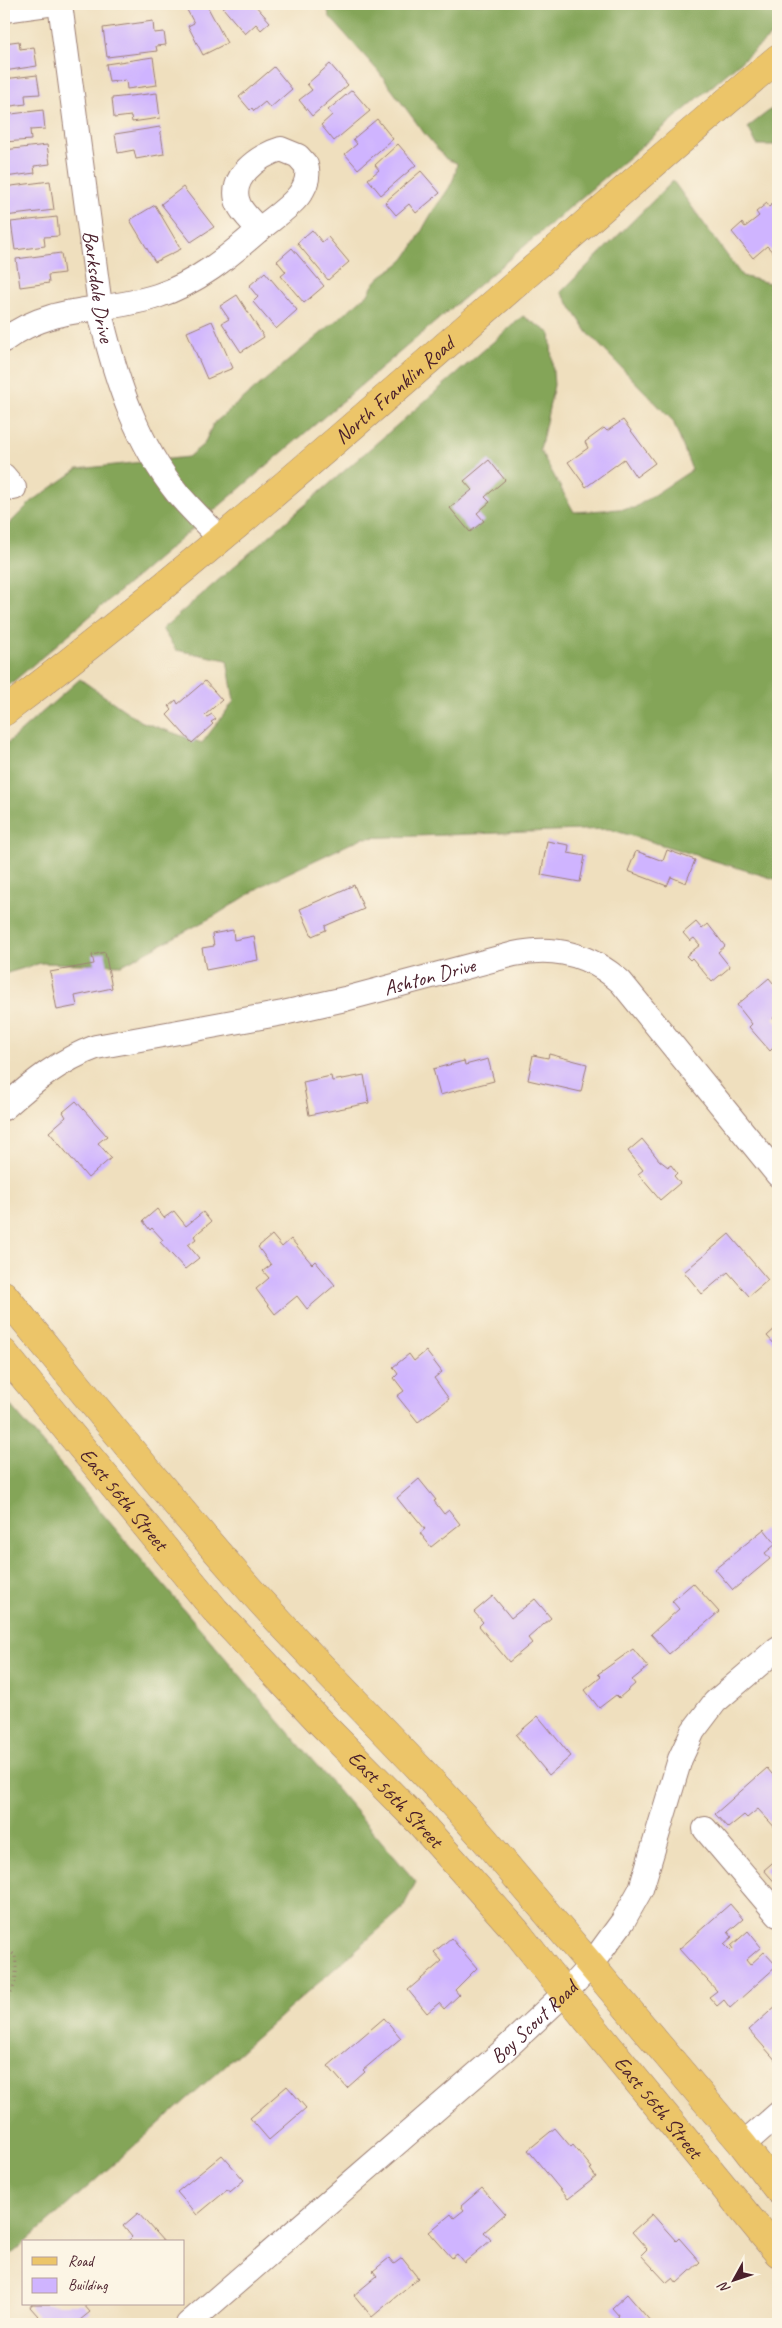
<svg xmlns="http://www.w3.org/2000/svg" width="782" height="2328" font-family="Caveat,sans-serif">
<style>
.forest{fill:#84a559;stroke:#676242}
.building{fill:#cfb4ff}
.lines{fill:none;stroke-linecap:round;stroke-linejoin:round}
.minor-casing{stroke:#9c7f74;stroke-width:26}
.major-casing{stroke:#9c7f74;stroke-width:29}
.path{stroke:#9c7f74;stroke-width:3;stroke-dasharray:1 4;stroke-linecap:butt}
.minor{stroke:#fff;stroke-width:24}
.major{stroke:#ecc569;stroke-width:28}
.labels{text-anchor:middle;stroke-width:4;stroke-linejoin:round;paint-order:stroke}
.street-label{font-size:21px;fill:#4a1f2b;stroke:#fcf5e5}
</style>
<rect width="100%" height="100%" fill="#fcf5e5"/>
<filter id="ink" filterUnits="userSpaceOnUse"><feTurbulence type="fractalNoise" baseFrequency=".02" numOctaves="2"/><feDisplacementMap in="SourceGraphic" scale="10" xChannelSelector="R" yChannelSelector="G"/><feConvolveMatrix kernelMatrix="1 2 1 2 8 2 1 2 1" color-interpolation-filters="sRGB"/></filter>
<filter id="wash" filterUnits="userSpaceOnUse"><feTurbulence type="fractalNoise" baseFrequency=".0096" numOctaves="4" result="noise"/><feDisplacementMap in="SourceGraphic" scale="20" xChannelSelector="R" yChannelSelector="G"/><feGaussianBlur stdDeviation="1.12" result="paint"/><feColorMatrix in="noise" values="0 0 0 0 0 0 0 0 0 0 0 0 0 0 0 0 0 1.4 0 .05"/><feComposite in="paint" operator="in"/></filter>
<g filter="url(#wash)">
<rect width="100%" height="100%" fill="#efdfbe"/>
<path class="forest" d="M327 4H778V30L14 681 4 687V529L31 502 78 469 188 457 204 444 213 424 369 293C378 271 392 273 405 258 416 244 423 227 433 211 444 194 455 185 457 163L446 159 424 133 378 71 329 16Z
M778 104V145H757L748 127Z
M673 181 742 276 769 283 778 273V880L609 829 362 838 267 883 216 915 122 965 41 963 4 974V746L80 679 140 721 202 743 234 701 227 660 176 650 162 629 523 316 550 333 554 385 540 450 574 512 634 508 692 470 673 421 588 333 561 292Z
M4 1398 416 1882 402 1909 4 2261Z"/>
<g id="blocks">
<path class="building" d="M198 4H206L227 43 203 55 188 26 194 23 187 10Z
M228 4H254L270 22 261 30 256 24 245 34 223 8Z
M153 21 154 33 164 32 166 45 156 46 157 51 107 57 103 28Z
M19 41 20 49 34 47 37 66 4 71V43Z
M153 57 157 85 127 89 126 80 109 82 106 64Z
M330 64 348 85 312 116 299 100 312 90 307 84Z
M274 67 292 89 270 108 265 102 254 111 252 108 250 110 239 97Z
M37 75 40 94 25 95 26 104 4 107V79Z
M352 90 370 111 334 141 321 125 332 115 328 110Z
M157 93 160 118 132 122 131 116 114 118 112 98Z
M43 110 45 129 30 130 31 140 4 142V115Z
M377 119 393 139 358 169 345 154 357 144 353 139Z
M160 127 164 154 136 159 134 150 118 153 115 134Z
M398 144 416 165 381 195 368 179 379 170 375 165Z
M47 145 50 164 34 166 35 173 5 177 4 150Z
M421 171 440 193 416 213 409 204 396 215 385 202Z
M50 181 54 210 5 216 4 187Z
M183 187 214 227 191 242 161 204Z
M776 201 778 203 777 234 778 258 767 246 753 258 732 232 742 223 745 227 759 216 756 212 767 203 769 207Z
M155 205 181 249 155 262 130 220Z
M57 217 59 236 44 237 45 246 15 250 11 222Z
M312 230 322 242 328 237 349 262 328 280 297 243Z
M292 248 324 286 304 303 281 276 286 272 277 261Z
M61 253 64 273 48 275 49 283 20 287 16 259Z
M265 272 297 310 276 329 253 302 258 297 249 286Z
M237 295 264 337 241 352 222 323 229 319 220 306Z
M212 321 233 368 207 379 187 332Z
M623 420 655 463 636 477 624 459 586 487 568 462 588 448 585 442 604 428 607 431Z
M489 460 505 480 485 497 490 502 477 513 484 521 470 532 450 508 472 490 464 481Z
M205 681 222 700 205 715 207 717 212 714 216 719 211 722 213 724 192 743 167 715 172 710 169 706 176 700 178 704Z
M547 841 569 845 568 853 585 856 580 882 541 875Z
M667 850 695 860 686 883 671 877 667 886 628 871 636 851 663 861Z
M354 885 364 909 325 926 326 930 312 936 300 909Z
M696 922 702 929 708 924 725 946 718 952 730 967 712 982 692 958 690 960 686 956 700 945 694 938 690 941 683 933Z
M233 930 234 940 254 936 258 960 206 970 202 948 214 946 212 934Z
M105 952 112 988 75 996 77 1006 57 1010 50 972 94 964 92 955Z
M769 978 778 989V1014L773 1018 778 1024V1043L770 1051 749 1027 752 1024 737 1005Z
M549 1054 587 1064 581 1092 528 1080 533 1055 548 1058Z
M488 1059 494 1081 440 1095 433 1069 464 1061 465 1065Z
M364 1075 369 1103 309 1115 303 1082 331 1076 332 1081Z
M76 1101 107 1136 98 1143 111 1158 88 1178 49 1132 66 1117 63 1112Z
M642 1139 659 1160 668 1167 671 1165 677 1173 674 1176 680 1183 660 1200 638 1174 643 1170 628 1151Z
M157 1209 164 1218 174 1211 186 1226 203 1212 211 1222 194 1236 196 1239 188 1245 199 1258 185 1269 160 1242 163 1240 152 1228 150 1230 143 1221Z
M729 1234 768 1280 749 1296 728 1272 702 1294 684 1272Z
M272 1235 282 1247 291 1239 312 1264 315 1261 335 1285 307 1309 297 1296 275 1314 256 1289 269 1278 263 1271 271 1265 258 1247Z
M778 1326V1345L777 1347 767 1336Z
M426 1351 442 1372 434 1378 449 1399 418 1422 397 1396 404 1391 394 1378 398 1374 393 1367 409 1354 414 1361Z
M419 1479 436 1500 434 1501 444 1514 449 1510 460 1524 431 1547 420 1533 425 1529 411 1512 409 1513 397 1498Z
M764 1529 776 1544 765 1553 770 1559 733 1590 715 1569Z
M693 1583 719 1612 669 1654 651 1634 679 1609 672 1601Z
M493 1596 511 1618 535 1599 551 1618 528 1638 532 1643 509 1662 479 1626 483 1622 474 1612Z
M633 1649 648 1667 632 1680 635 1684 619 1698 616 1695 599 1708 585 1690 601 1677 598 1674Z
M538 1716 571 1756 549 1775 516 1735Z
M767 1768 778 1781V1831L758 1809 747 1818 744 1815 728 1828 715 1814Z
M778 1858V1886L764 1870Z
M730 1904 743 1919 728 1932 732 1937 724 1944 731 1951 733 1949 731 1946 748 1931 761 1947 746 1960 750 1965 764 1952 777 1966 730 2008 724 2000 717 2006 709 1997 717 1991 679 1949Z
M451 1938 477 1968 455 1990 459 1995 444 2009 439 2003 427 2013 408 1990 442 1961 434 1952Z
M778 2004V2063L749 2030Z
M384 2018 401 2038 363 2070 365 2072 347 2088 328 2066Z
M287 2086 306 2108 269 2140 250 2118Z
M555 2128 571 2147 573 2145 592 2168 590 2169 596 2177 568 2199 528 2150Z
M222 2155 244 2180 230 2192 227 2190 197 2215 177 2192Z
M482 2188 505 2214 484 2232 491 2240 464 2263 457 2254 452 2258 429 2232 451 2214 454 2218 464 2210 461 2206Z
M138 2213 164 2242H127L132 2237 123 2226Z
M652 2214 676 2241 679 2238 700 2262 677 2283 673 2278 667 2283 641 2255 647 2249 632 2232Z
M389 2258 394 2264 402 2258 418 2278 372 2317 354 2295 377 2276 373 2271Z
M627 2294 652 2323 650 2324H609L619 2316 612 2308Z
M32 2304H83L90 2312 75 2324H29L38 2316 30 2307Z"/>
</g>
</g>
<g filter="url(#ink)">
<use href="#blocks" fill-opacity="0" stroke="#9c7f74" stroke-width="1"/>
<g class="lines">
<defs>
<g id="minor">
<path id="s1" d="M60 4 102 321C117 383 137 443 178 494 191 509 206 524 220 538"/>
<path d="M4 10 48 4"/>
<path d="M281 149 298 156 306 165C315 194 277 214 259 230 253 222 243 214 239 205 226 178 260 155 281 149Z"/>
<path d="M4 340C54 303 102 314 157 296 197 283 228 257 259 230"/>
<path d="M4 476 14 488"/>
<path id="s2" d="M4 1108C32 1083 60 1060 96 1047L283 1013 345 999 514 954C554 945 591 955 621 982L778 1175"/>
<path d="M705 1829 778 1915"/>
<path d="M743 2145 778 2114"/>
<path id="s3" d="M188 2324 502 2052 565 1993 590 1966 623 1921 641 1889 680 1759 693 1731 715 1702 778 1648"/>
</g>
<g id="major">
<path id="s4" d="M4 712C273 508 519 275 778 58"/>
<path d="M4 1295C81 1389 157 1484 238 1576 317 1667 406 1749 485 1840L743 2145 778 2190"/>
<path id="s5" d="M4 1353 215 1610 319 1721 421 1824 516 1931 565 1993 778 2253"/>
</g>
</defs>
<use href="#minor" class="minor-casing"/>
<use href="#major" class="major-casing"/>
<path class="path" d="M4 1948 15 1955C17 1969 18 1990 4 1999"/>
<use href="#minor" class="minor"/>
<use href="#major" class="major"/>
</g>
</g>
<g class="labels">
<g class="street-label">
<text dy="7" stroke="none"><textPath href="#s1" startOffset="285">Barksdale Drive</textPath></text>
<text dy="7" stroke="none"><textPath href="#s4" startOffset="506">North Franklin Road</textPath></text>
<text dy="7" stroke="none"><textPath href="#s2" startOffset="452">Ashton Drive</textPath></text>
<text dy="7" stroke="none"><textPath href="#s5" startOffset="189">East 56th Street</textPath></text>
<text dy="7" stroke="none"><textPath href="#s5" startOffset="594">East 56th Street</textPath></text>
<text dy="7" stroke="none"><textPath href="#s3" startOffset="459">Boy Scout Road</textPath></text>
<text dy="7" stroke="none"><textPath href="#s5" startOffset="999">East 56th Street</textPath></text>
</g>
</g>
<rect width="782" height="2328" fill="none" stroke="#fcf5e5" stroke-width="20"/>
<rect x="22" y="2240" width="162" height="65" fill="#fcf5e5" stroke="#b59f9b"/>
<rect x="32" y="2257" width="25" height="8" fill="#ecc569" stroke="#b59f9b"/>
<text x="68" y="2266" font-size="15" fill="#4a1f2b">Road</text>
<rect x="32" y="2278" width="25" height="15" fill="#cfb4ff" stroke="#b59f9b"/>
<text x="68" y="2290" font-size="15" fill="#4a1f2b">Building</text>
<g transform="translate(734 2280) rotate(230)" stroke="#fcf5e5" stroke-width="4" paint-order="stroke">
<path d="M0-4L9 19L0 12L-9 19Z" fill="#4a1f2b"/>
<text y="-8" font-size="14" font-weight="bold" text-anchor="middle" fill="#4a1f2b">N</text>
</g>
</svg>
